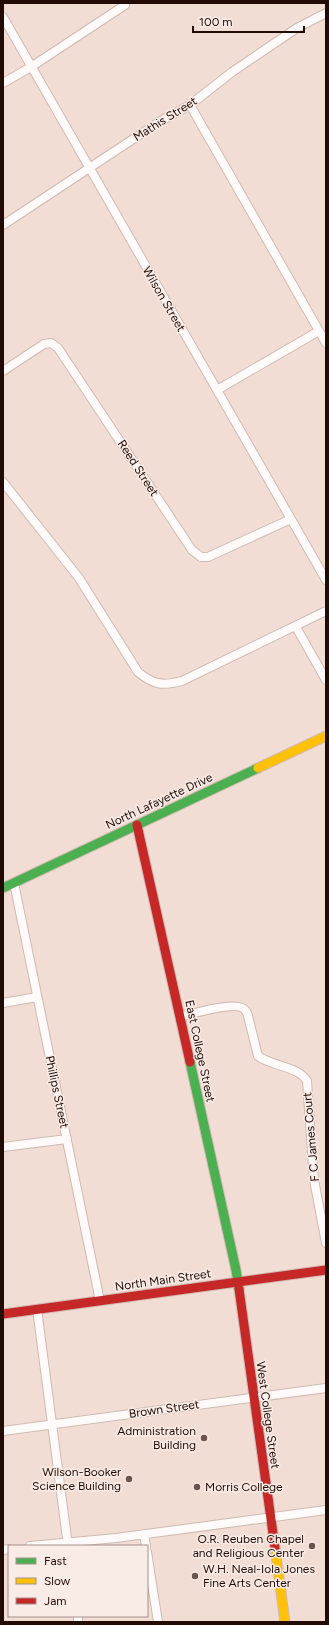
<svg xmlns="http://www.w3.org/2000/svg" width="329" height="1625" font-family="Figtree,sans-serif">
<style>
.lines{fill:none;stroke-linecap:round;stroke-linejoin:round}
.street-casing{stroke:#cfbab2;stroke-width:10}
.fast-casing{stroke:#cfbab2;stroke-width:11}
.slow-casing{stroke:#cfbab2;stroke-width:11}
.jam-casing{stroke:#cfbab2;stroke-width:11}
.street{stroke:#fdfaf9;stroke-width:8}
.fast{stroke:#4caf50;stroke-width:9}
.slow{stroke:#ffc107;stroke-width:9}
.jam{stroke:#c62828;stroke-width:9}
.poi-dot{fill:#6a544d;stroke:#f9ebe6;stroke-width:1.5}
.labels{text-anchor:middle;stroke-width:3;stroke-linejoin:round;paint-order:stroke}
.street-label{font-size:12px;fill:#210b04;stroke:#f9ebe6}
.poi-label{font-size:12px;fill:#210b04;stroke:#f9ebe6;text-anchor:end}
</style>
<rect width="100%" height="100%" fill="#f2ddd5"/>
<g class="lines">
<defs>
<path id="street" d="M3 17 326 580
M3 83 31 67 125 5
M190 105 326 343
M3 225 159 122 190 105 232 72 297 28 326 13
M3 371 44 344 51 343 58 348 192 550 201 557H208L291 519
M217 390 319 331
M3 482 79 578 138 672C154 685 162 686 182 681L326 611
M296 627 326 680
M14 883 100 1301
M3 1003 37 997
M180 1017C191 1014 238 1000 245 1010 246 1010 248 1015 248 1016L258 1056C271 1066 300 1067 307 1081L314 1180 326 1243
M3 1147 67 1139
M37 1309 68 1546
M3 1431 326 1388
M144 1534 146 1546
M30 1546 116 1538 326 1510
M3 1550 9 1549
M147 1552 158 1622
M78 1616V1622"/>
<path id="fast" d="M3 888 258 768
M190 1062 236 1270 239 1289"/>
<path id="slow" d="M258 768 326 736
M275 1548 285 1622"/>
<path id="jam" d="M137 825 190 1062
M239 1289 275 1548
M3 1314 326 1270"/>
</defs>
<use href="#street" class="street-casing"/>
<use href="#fast" class="fast-casing"/>
<use href="#slow" class="slow-casing"/>
<use href="#jam" class="jam-casing"/>
<use href="#street" class="street"/>
<use href="#fast" class="fast"/>
<use href="#slow" class="slow"/>
<use href="#jam" class="jam"/>
</g>
<g class="poi-dot">
<circle cx="204" cy="1438" r="4"/>
<circle cx="129" cy="1479" r="4"/>
<circle cx="197" cy="1487" r="4"/>
<circle cx="312" cy="1546" r="4"/>
<circle cx="195" cy="1576" r="4"/>
</g>
<g class="labels">
<g class="street-label">
<text transform="translate(165 119) rotate(-32)" y="4">Mathis Street</text>
<text transform="translate(164 299) rotate(60)" y="4">Wilson Street</text>
<text transform="translate(138 468) rotate(57)" y="4">Reed Street</text>
<text transform="translate(159 801) rotate(-25)" y="4">North Lafayette Drive</text>
<text transform="translate(200 1051) rotate(78)" y="4">East College Street</text>
<text transform="translate(57 1092) rotate(78)" y="4">Phillips Street</text>
<text transform="translate(311 1137) rotate(-95)" y="4">F C James Court</text>
<text transform="translate(163 1280) rotate(-8)" y="4">North Main Street</text>
<text transform="translate(164 1409) rotate(-8)" y="4">Brown Street</text>
<text transform="translate(268 1415) rotate(82)" y="4">West College Street</text>
</g>
<g class="poi-label">
<text x="196" y="1435">Administration<tspan x="196" dy="14">Building</tspan></text>
<text x="121" y="1476">Wilson-Booker<tspan x="121" dy="14">Science Building</tspan></text>
<text x="205" y="1491" text-anchor="start">Morris College</text>
<text x="304" y="1543">O.R. Reuben Chapel<tspan x="304" dy="14">and Religious Center</tspan></text>
<text x="203" y="1573" text-anchor="start">W.H. Neal-Iola Jones<tspan x="203" dy="14">Fine Arts Center</tspan></text>
</g>
</g>
<rect width="329" height="1625" fill="none" stroke="#210b04" stroke-width="8"/>
<rect x="8" y="1545" width="140" height="72" fill="#f9ebe6" stroke="#a3918c"/>
<rect x="16" y="1558" width="20" height="6" fill="#4caf50" stroke="#a3918c"/>
<text x="44" y="1565" font-size="12" fill="#210b04">Fast</text>
<rect x="16" y="1578" width="20" height="6" fill="#ffc107" stroke="#a3918c"/>
<text x="44" y="1585" font-size="12" fill="#210b04">Slow</text>
<rect x="16" y="1598" width="20" height="6" fill="#c62828" stroke="#a3918c"/>
<text x="44" y="1605" font-size="12" fill="#210b04">Jam</text>
<path d="M193 26v6h111v-6" fill="none" stroke="#210b04" stroke-width="2"/>
<text x="199" y="26" font-size="12" fill="#210b04" stroke="#f9ebe6" stroke-width="3" paint-order="stroke">100 m</text>
</svg>
